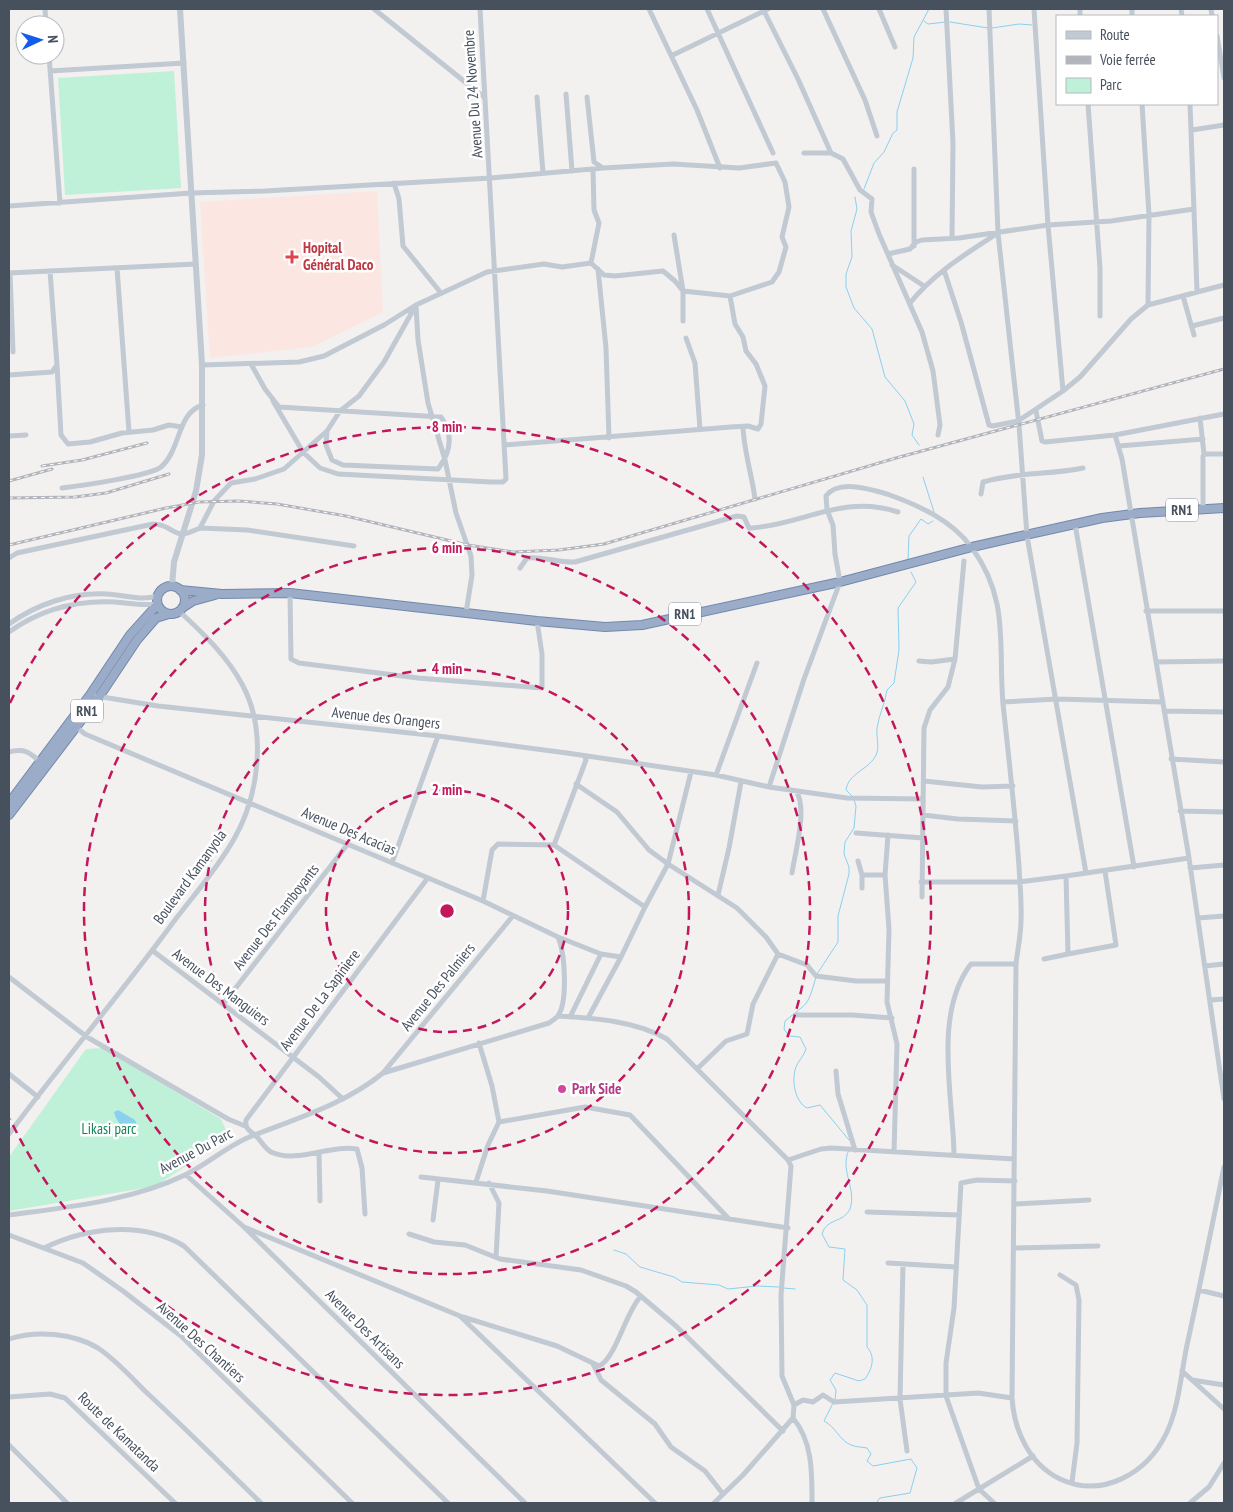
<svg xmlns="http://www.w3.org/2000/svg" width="1233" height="1512" font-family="'PT Sans Narrow',sans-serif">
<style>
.medical{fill:#fce6e1}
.green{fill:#bef1d7}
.water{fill:#8ad0ef}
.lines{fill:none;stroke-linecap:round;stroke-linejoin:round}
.stream{stroke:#8ad0ef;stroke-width:1}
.trunk-casing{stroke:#7288ac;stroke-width:10}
.minor{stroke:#c1c9d2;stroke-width:5}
.tertiary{stroke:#c1c9d2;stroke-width:6}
.trunk{stroke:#9bacc8;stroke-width:8}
.rail-casing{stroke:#b2b5bb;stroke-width:3}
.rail{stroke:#fff;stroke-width:1;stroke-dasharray:4;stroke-linecap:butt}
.ring{fill:none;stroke:#c2185b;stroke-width:2.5;stroke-dasharray:9 6}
.health-dot{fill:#e0444e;stroke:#fff;stroke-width:2}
.hotel-dot{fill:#d1479c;stroke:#fff;stroke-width:2}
.labels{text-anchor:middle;stroke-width:5;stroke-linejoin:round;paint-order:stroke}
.shield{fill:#fff;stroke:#7e858e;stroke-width:1}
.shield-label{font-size:14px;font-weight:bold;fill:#47515e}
.street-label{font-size:15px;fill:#47515e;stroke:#fff}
.health-label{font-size:15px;font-weight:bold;fill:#be3a42;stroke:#fff;text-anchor:start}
.hotel-label{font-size:15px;font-weight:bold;fill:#b23c85;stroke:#fff;text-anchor:start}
.park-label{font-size:15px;fill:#158357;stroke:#fff}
.centre{fill:#c2185b;stroke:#fff;stroke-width:2.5}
.ring-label{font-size:15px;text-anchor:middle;font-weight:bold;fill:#c2185b;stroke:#fff;stroke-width:5;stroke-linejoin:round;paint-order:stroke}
</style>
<rect width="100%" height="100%" fill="#f3f0f0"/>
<path class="medical" d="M377 191 383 312 312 347 210 358 200 202Z"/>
<path class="green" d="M174 71 181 188 65 195 58 78Z
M103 1048 221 1119 229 1137 156 1186 9 1211V1157L86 1049Z"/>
<path class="water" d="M118 1110 135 1120 138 1127 130 1130C122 1128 116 1121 114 1112Z"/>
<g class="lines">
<path class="stream" d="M924 21 928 24 946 22
M950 22 988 28
M992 28 1019 24 1032 25
M864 189 874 163 884 152 893 133 897 130V112L913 58 914 37 929 9
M855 197 857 209 851 231 852 257 846 274V287L854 308 872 329 885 377 905 401 914 424 912 435 919 445
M923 477 934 512
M908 560 909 536 921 519 928 524 933 521
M852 796 846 790C848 773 869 770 876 755 880 747 876 737 877 728 879 715 885 703 887 690L894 683 899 650 898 608 916 582 911 572
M817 974 838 942V916L849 874V867L844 854 845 842 854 828 856 806 854 800
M816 977C807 1008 809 1001 785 1021L784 1029 789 1036 800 1037 806 1049C804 1056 798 1061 796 1067 791 1080 795 1102 807 1108L820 1105 849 1140
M614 1250 626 1254 640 1267 674 1277 682 1282 719 1285 728 1289 757 1286 779 1287
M783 1288 795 1289
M835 1400 836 1390 830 1380 835 1373 859 1381 865 1379C872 1369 876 1357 867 1347V1305L857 1290 843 1280 845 1249 829 1247 822 1234C826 1218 844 1223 850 1209 857 1189 839 1169 849 1150
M833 1403 824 1421C836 1427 839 1440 851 1445 855 1447 862 1447 867 1448L871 1454 867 1461 873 1466 911 1459 917 1468 910 1493 880 1498 876 1503"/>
<defs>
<path id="trunk" d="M157 600a14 14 0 1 1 28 0a14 14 0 1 1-28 0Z
M180 590 222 594 290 593 537 621 605 627 642 625 840 582 972 547 1102 518 1140 513 1224 508
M182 608 193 601 215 595
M9 803 90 695 130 635 157 605
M9 815 99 697 137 640 156 618 169 614"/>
</defs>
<use href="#trunk" class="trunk-casing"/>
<path class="minor" d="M45 9 46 25
M374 9 485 98
M649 9 697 110 720 168
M707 9 773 153
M763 9 798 79 831 153 843 159 860 190 872 199 871 212 879 234 922 332 933 371 940 425 938 435
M823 9 865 100 877 136
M879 9 895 47
M946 9 953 143 952 238
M989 9 998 233 1019 425 1027 536 1086 873
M1034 9 1048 225 1111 221 1194 209
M1080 9V16
M1132 9V16
M1181 9 1182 16
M1211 9 1212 16
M1217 36 1224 78
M49 55 60 203
M673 55 768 9
M50 71 184 63
M566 94 572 171
M537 97 543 173
M587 97 594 162 603 168 673 164 739 168 776 163 785 182 789 207 782 237 786 247 779 272 772 282 730 296 683 291 675 281 663 271 615 276 604 275 591 263 599 223 594 210 593 169
M1088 104 1100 268V316
M1142 104 1149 215 1148 305
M1190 104 1197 291
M1192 130 1224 125
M804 153H831
M394 183 399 199 403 246 441 293
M9 206 191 193 265 191 491 178 603 168
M674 235 683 291V321
M914 246V169
M888 254 910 249 916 242 922 240 959 238 1048 225 1063 391
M892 265 924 286
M117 268 129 432
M598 269 606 348 609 438
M944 270 961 322 989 425 993 426 1018 421 1063 391 1080 377 1131 319 1148 305 1224 285
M9 273 196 264
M10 273 13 352
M1183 296 1194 335
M910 303C933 274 964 255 995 235
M416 306 418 340 428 403 445 460 456 513 471 556 472 575 466 613
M1192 326 1224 318
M686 338 695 363 700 429
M251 364 265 389 279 407 441 417C454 435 451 452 438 469L343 465 332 460 326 445 327 431
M57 365 61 435 68 444 90 442 122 433 153 430 169 425 182 427
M202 365 299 362 324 356 384 325 416 305 487 272 544 264 562 267 591 263
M9 375 52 372 57 365 50 271
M273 401 303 452 320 468 338 474 491 482H503L506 479 480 9
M1036 411 1042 441 1045 442 1115 435 1224 414
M1200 418 1204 454
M743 427C744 452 752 475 755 499
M1115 435 1122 459 1189 858 1224 1099
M9 436 26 435
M505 445 731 427 748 426 758 429 761 424 765 386 756 364 746 351 743 337 735 324 730 296
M1119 446 1203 439
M62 488C79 486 150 476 161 467 181 450 177 412 203 405
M981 494 983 482C1016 472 1050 475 1083 468
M1203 508V456L1206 454H1224
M1075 524 1134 867
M200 528 247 530 354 546
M9 558 17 553 153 524C169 524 173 535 184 534 189 533 195 530 200 528L214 501 231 483 255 479 284 469 327 431 340 411 359 396 384 362 416 305
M520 568 527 558C543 556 558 563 575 562L737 516 744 517 749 528H752C805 524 842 494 898 512
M290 593 291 659 299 663 418 678 542 688V654L537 621
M1146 611H1224
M9 624C37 604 72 592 107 594 125 595 140 601 157 596
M9 632C41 609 75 600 115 602 129 603 142 606 157 604
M919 661 931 662 955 659
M1156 662 1224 661
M96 696 158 706 438 736 567 753 716 775 769 787 804 679 840 582 835 554 833 525 827 510 826 496C838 479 870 489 887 494 918 505 952 520 972 548 1010 600 998 646 1003 704 1009 759 1015 812 1019 866 1020 888 1023 913 1020 934 1019 945 1017 954 1016 964L1012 1398C1014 1430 1029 1464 1060 1479 1103 1499 1147 1473 1166 1434 1179 1408 1181 1373 1187 1345 1200 1286 1212 1226 1224 1167
M1003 702 1057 699 1162 702
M1164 711 1224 712
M75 726 85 734 483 901 558 937 601 954 621 957
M9 752C24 748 30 752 41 763
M1171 759 1224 762
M716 775 757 663
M924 781 982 787 1013 786
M576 784 617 812 649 850 668 864 691 772
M769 787 847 798 923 799
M1180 811 1224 812
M923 815 958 819 1016 821
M856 833 923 838
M888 835 885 875 889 929 887 1002 897 1044 894 1152
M554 845 586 760 585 757
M858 861 862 875
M392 863 438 736
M1190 868 1224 865
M792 873C795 852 808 808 796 791
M921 882H1019L1066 876
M862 888V875H885
M718 895 729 848 741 782
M922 897 924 728 930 710 948 687 955 659 964 561
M483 901 492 850 498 844 554 845 645 907 621 957 588 1018
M645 907 668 864 737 908 766 937 778 954
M1198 918 1224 916
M153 951 319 1077 343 1099
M1068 954 1116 945 1105 871
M1044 959 1068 954 1066 876 1189 858
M1205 966 1224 964
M9 977 87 1037 228 1119 245 1126
M1211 1000 1224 999
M224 1003 347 845
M796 1015H852L892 1018
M558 1016C594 1018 636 1021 667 1039L788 1160 791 1166 781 1295 782 1376 794 1405 793 1418 743 1475 714 1503
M570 1017 601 954
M698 1068 726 1041 747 1034 753 1004 778 954 807 965 816 976 856 981H887
M836 1071 838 1094 855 1150
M383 1073 549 1023C552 1021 556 1018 558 1016 568 1001 565 953 558 937
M9 1074 38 1097
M499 1122 585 1107 630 1115 729 1219
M9 1134C61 1064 117 998 169 928 191 898 216 871 234 839 259 795 267 732 243 686 228 657 203 633 179 611
M319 1153 320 1201
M954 1154C953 1096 933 1013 971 964H1016
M788 1160 821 1149 831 1148 1014 1159
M186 1175 244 1227 525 1503
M421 1177 547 1191 788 1228
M476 1182 488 1145 499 1122 492 1086 479 1043
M489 1183 499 1203 496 1257
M1015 1204 1089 1200
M867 1212 959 1215
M365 1214 362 1168 357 1149C332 1144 296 1164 271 1152 264 1148 261 1140 255 1135 249 1130 245 1129 246 1120L427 879
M9 1215C68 1207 131 1201 185 1175 207 1164 225 1148 247 1138 294 1119 344 1105 383 1073L512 917
M433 1220 438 1180
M244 1227 460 1316 655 1503
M409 1234 434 1242 465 1245 500 1259 581 1270 626 1286 636 1292 676 1326 783 1431
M9 1235 83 1263 123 1291 181 1336 352 1503
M44 1248C87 1227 142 1221 184 1246L448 1503
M1014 1248 1098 1246
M888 1263 956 1267
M903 1264 900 1399 907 1451
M1060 1275 1076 1285 1079 1300 1077 1443 1072 1482
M1199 1290 1224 1296
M463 1317 557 1346 599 1366C615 1360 626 1311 641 1296
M9 1339C36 1330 73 1333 98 1348 116 1360 131 1377 146 1392 185 1428 223 1466 261 1503
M593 1364 601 1380 655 1424 671 1447 705 1471 723 1494
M1182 1371 1224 1409
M1192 1380 1224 1385
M9 1397 50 1394 65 1398 175 1503
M794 1405 803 1400 813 1402 823 1395 834 1402 978 1393 1012 1398
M793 1418C813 1442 812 1474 812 1503
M9 1445 67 1503
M956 1503 1033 1456
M994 1503 979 1489 946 1396V1363L954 1308 961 1183 977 1180 1015 1181
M1190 1503 1209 1487 1224 1463"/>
<path class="tertiary" d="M172 586 174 562 196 491 202 455V365L180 9"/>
<use href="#trunk" class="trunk"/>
<defs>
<path id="rail" d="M42 466 82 460 147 443
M9 481 52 469
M9 498 75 497 106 493 169 474
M9 545 166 508 199 502 239 501 277 504 346 516 468 545 513 552 559 550 604 544 896 458 1224 369"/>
</defs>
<use href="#rail" class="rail-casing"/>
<use href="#rail" class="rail"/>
</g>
<g class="ring">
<circle cx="447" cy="911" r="121"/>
<circle cx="447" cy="911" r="242"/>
<circle cx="447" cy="911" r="363"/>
<path d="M10 703A484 484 0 1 1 10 1119"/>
</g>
<path class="health-dot" d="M289.5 249.5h5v5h5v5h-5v5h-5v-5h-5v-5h5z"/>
<circle class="hotel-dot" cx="562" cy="1089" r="5"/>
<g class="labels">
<g class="shield">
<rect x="1166" y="498.5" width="32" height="23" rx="4"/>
<rect x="669" y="602.5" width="32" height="23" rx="4"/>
<rect x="71" y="699.5" width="32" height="23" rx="4"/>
</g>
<g class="shield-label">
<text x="1182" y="515">RN1</text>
<text x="685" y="619">RN1</text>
<text x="87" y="716">RN1</text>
</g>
<g class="street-label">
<text transform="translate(473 94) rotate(-94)" y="5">Avenue Du 24 Novembre</text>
<text transform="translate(386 718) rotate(6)" y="5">Avenue des Orangers</text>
<text transform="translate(349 831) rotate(23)" y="5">Avenue Des Acacias</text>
<text transform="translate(190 877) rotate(-54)" y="5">Boulevard Kamanyola</text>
<text transform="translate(276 917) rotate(-52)" y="5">Avenue Des Flamboyants</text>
<text transform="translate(221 987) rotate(37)" y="5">Avenue Des Manguiers</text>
<text transform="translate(438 987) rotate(-51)" y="5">Avenue Des Palmiers</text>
<text transform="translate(320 1000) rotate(-53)" y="5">Avenue De La Sapiniere</text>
<text transform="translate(196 1151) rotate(-28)" y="5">Avenue Du Parc</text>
<text transform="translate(365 1329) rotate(45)" y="5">Avenue Des Artisans</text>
<text transform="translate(201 1342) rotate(42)" y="5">Avenue Des Chantiers</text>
<text transform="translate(119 1432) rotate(44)" y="5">Route de Kamatanda</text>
</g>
<g class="health-label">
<text x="303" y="253">Hopital<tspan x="303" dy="17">Général Daco</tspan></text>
</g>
<g class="hotel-label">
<text x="572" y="1094">Park Side</text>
</g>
<g class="park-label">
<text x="109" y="1134">Likasi parc</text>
</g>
</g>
<circle cx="447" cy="911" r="8" class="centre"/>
<g class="ring-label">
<text x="447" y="432">8 min</text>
<text x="447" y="553">6 min</text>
<text x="447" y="674">4 min</text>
<text x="447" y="795">2 min</text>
</g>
<rect width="1233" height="1512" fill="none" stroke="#47515e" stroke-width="20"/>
<rect x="1056" y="15" width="162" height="90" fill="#ffffff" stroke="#b5b9bf"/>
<rect x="1066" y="31" width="25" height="8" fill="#c1c9d2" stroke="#b5b9bf"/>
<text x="1100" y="40" font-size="15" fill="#47515e">Route</text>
<rect x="1066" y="56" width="25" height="8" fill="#b2b5bb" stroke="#b5b9bf"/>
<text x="1100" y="65" font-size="15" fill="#47515e">Voie ferrée</text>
<rect x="1066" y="78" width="25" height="15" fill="#bef1d7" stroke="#b5b9bf"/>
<text x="1100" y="90" font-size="15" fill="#47515e">Parc</text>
<g transform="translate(40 40) rotate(86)"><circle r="24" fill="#ffffff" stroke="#b5b9bf"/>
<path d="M0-4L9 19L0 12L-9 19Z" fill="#145ce9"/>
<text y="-8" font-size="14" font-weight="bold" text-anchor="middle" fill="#47515e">N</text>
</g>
</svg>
